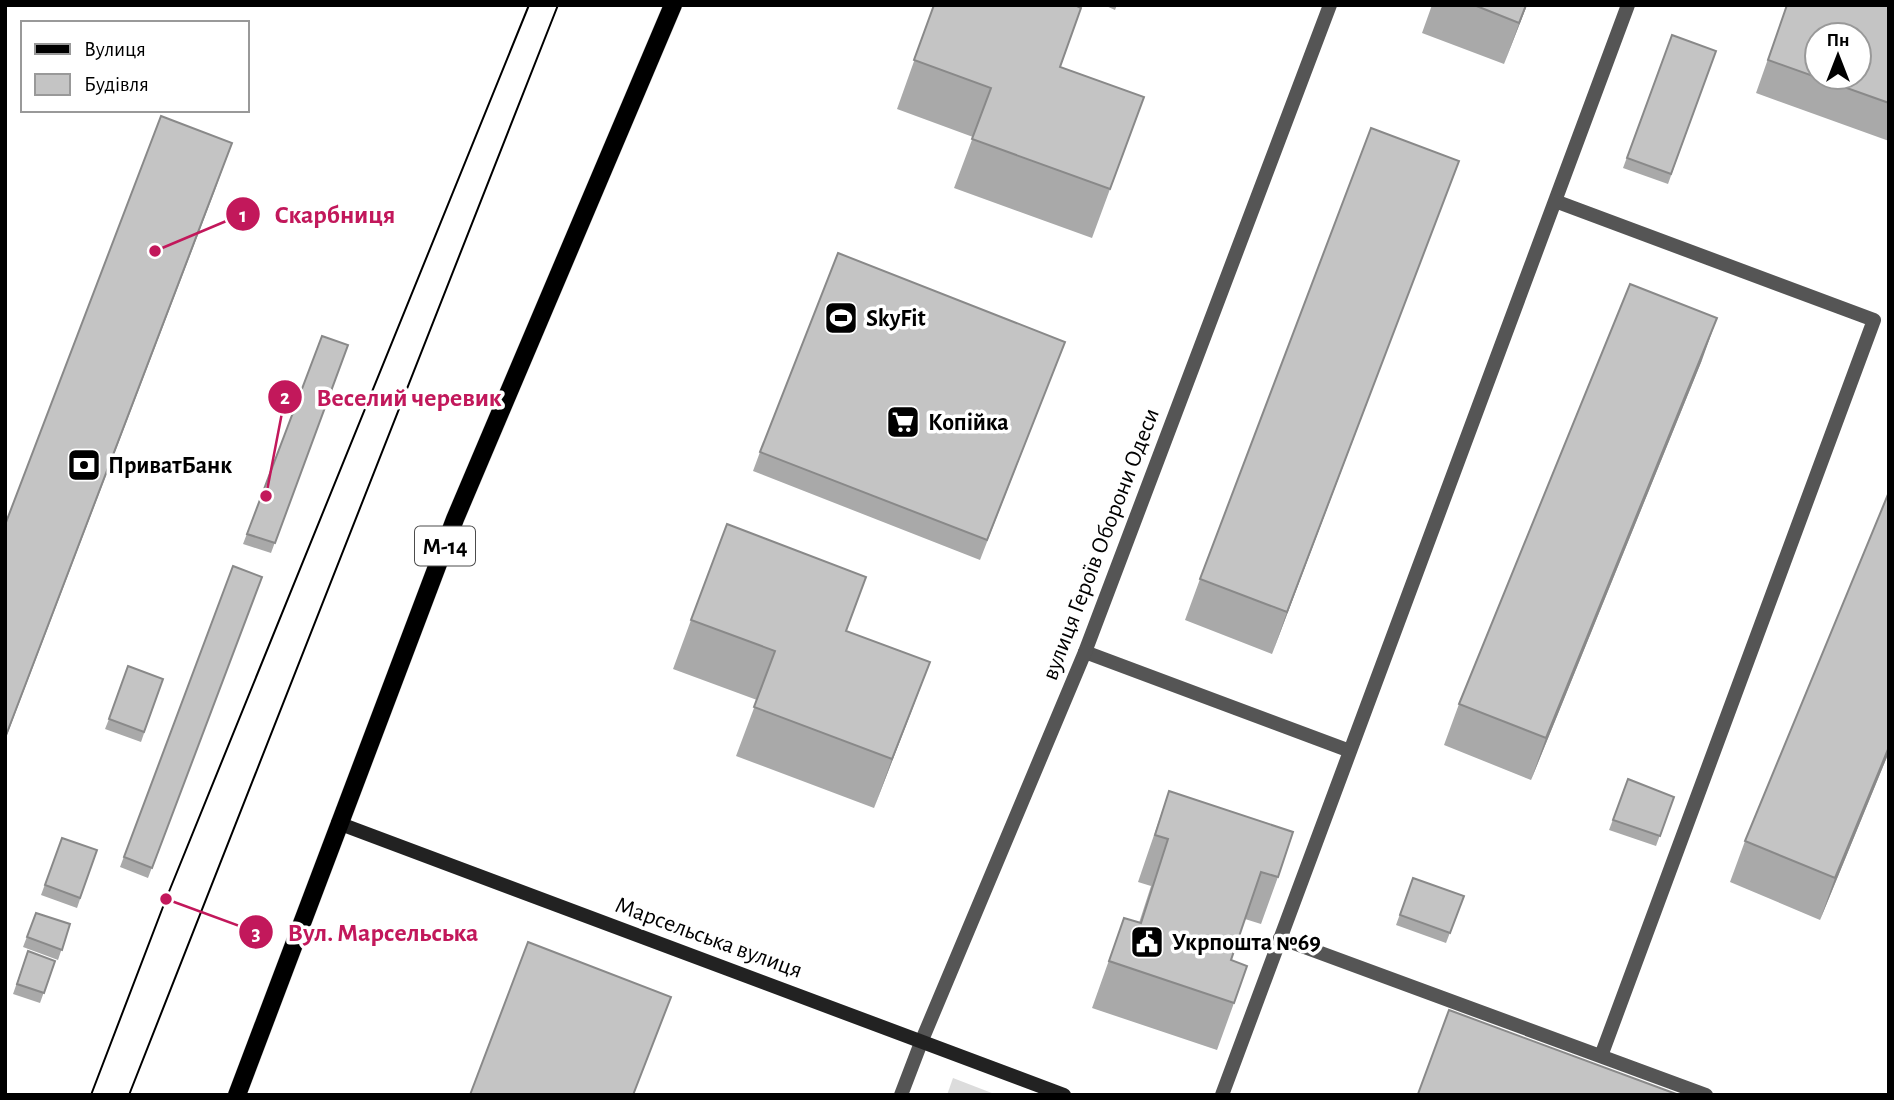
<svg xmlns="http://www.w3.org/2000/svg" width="1894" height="1100" font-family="'Alegreya Sans',sans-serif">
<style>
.green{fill:#dcdcdc}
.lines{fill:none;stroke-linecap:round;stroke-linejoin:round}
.primary-casing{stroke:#dbdbdb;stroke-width:19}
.lane{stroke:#555;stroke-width:14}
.street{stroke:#555;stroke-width:14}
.secondary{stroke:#222;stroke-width:14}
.primary{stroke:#000;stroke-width:18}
.tram{stroke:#000;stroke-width:2}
.wall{fill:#a9a9a9}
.shaded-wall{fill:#898989}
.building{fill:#c4c4c4;stroke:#898989;stroke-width:2;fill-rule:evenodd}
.labels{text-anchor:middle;stroke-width:7;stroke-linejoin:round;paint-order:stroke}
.shield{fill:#fff;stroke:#4c4c4c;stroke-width:2}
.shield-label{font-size:23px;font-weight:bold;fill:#000}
.poi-label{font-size:24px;font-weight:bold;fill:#000;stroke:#fff;text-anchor:start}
.street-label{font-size:24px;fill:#000;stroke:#fff}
.leader{fill:none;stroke:#c2185b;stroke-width:2.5}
.callout-dot{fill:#c2185b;stroke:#fff;stroke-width:2.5}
.mark-label{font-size:21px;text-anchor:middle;font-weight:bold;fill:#fff}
.callout-label{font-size:26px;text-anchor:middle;font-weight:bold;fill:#c2185b;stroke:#fff;stroke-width:7;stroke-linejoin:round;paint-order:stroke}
</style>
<rect width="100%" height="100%" fill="#fff"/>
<path class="green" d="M953 1078 997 1095H947Z"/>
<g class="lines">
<defs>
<path id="primary" d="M237 1095 455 519 673 5"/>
</defs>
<use href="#primary" class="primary-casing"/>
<path class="lane" d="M1555 201 1874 320 1601 1056
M1085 652 1350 751
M1280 938 1706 1095
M1222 1095 1628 5"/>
<path class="street" d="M901 1095 922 1040 1085 652 1330 5"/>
<path class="secondary" d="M338 823 1064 1095"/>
<use href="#primary" class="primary"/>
<path class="tram" d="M91 1095 166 899 529 5
M129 1095 558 5"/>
</g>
<path class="wall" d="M934 5 1060 67 1144 97 1092 238 954 188 973 137 897 109Z
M1104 5H1117L1115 10Z
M1432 5H1527L1504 64 1422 33Z
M1787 5H1889V141L1756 93Z
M1672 35 1716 51 1668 184 1623 168Z
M1443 202 1272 654 1185 620 1200 579Z
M322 336 348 345 271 553 243 544Z
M1065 342 980 560 753 471 760 452Z
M1702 360 1531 780 1444 745 1459 704Z
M1889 492V752L1820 920 1730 882 1745 841Z
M233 566 262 577 148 878 120 867Z
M691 620 847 631 930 662 874 808 736 756 757 700 673 669Z
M163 679 141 742 105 729 109 719Z
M1628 779 1674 797 1656 846 1609 830Z
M1169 791 1278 877 1261 924 1245 919 1231 960 1234 1003 1217 1050 1092 1008 1124 918 1139 923 1151 886 1138 882Z
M62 838 97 850 77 908 41 895Z
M1413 878 1464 896 1446 943 1396 925Z
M36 913 70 924 58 960 23 947Z
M28 951 55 961 40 1003 13 994Z"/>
<path class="shaded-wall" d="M1526 5H1527L1504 64Z
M232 143 215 190 5 740V738Z
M1459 161 1443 202 1272 654 1287 612Z
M1717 318 1702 360 1531 780 1546 738Z
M930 662 912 710 874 808 892 759Z
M1889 747V752L1820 920 1835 878Z"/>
<path class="building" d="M934 5H1075L1081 8 1060 67 1144 97 1110 189 972 139 991 88 914 60Z
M1474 5H1526L1519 23Z
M1787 5H1889V103L1768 60ZM1817 35H1859V77H1817Z
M1672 35 1716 51 1671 174 1627 158Z
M161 116 232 143 5 738V525Z
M1371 128 1459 161 1287 612 1200 579Z
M838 253 1065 342 987 540 760 452Z
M1630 284 1717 318 1546 738 1459 704Z
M322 336 348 345 275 543 247 534Z
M1889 492V747L1835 878 1745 841Z
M727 524 866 577 846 631 930 662 892 759 754 707 775 651 691 620Z
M233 566 262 577 152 868 124 857Z
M128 666 163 679 144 732 109 719Z
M1628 779 1674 797 1660 836 1613 820Z
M1169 791 1293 832 1278 877 1261 872 1231 960 1247 966 1234 1003 1109 961 1124 918 1141 923 1168 839 1155 835Z
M62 838 97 850 80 898 45 885Z
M1413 878 1464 896 1450 933 1400 915Z
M36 913 70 924 62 950 27 937Z
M528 942 671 997 633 1095H470Z
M28 951 55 961 44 993 17 984Z
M1449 1010 1679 1095 1418 1094Z"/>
<defs>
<symbol id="stadium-square" viewBox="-11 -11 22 22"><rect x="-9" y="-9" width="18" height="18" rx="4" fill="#000" stroke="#fff"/><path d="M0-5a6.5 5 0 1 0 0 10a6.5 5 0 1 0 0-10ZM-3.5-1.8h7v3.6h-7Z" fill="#fff"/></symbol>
<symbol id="supermarket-square" viewBox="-11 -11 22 22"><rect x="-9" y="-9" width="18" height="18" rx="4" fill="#000" stroke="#fff"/><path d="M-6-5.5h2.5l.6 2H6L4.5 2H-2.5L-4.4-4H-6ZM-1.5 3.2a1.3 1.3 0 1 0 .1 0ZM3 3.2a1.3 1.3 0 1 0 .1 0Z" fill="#fff"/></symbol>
<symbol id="bank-square" viewBox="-11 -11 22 22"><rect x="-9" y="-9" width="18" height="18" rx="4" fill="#000" stroke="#fff"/><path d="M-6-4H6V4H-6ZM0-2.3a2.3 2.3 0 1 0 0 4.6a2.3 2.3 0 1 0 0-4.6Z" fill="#fff"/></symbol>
<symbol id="civic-square" viewBox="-11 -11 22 22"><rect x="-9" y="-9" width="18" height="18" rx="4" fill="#000" stroke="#fff"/><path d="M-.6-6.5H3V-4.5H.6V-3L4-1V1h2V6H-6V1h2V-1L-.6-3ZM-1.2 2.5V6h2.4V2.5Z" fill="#fff"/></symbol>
</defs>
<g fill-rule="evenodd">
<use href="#stadium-square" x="822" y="299" width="38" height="38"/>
<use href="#supermarket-square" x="884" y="403" width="38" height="38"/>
<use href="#bank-square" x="65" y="446" width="38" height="38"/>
<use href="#civic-square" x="1128" y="923" width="38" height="38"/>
</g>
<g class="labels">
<rect class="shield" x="415" y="526.5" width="60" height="39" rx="5"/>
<g class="shield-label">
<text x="445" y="554">М-14</text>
</g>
<g class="poi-label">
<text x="866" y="326">SkyFit</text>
<text x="928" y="430">Копійка</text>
<text x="108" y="473">ПриватБанк</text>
<text x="1172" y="950">Укрпошта №69</text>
</g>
<g class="street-label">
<text transform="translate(1100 544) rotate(-69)" y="8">вулиця Героїв Оборони Одеси</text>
<text transform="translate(709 937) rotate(20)" y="8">Марсельська вулиця</text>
</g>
</g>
<path class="leader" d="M155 251L243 214M266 496L285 397M166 899L256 932"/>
<g class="callout-dot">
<circle cx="155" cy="251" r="7"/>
<circle cx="266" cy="496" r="7"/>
<circle cx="166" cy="899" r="7"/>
<circle cx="243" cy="214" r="18"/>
<circle cx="285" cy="397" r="18"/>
<circle cx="256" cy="932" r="18"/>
</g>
<g class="mark-label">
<text x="243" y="222">1</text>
<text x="285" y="404">2</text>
<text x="256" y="940">3</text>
</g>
<g class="callout-label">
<text x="335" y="223">Скарбниця</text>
<text x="409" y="406">Веселий черевик</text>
<text x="383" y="941">Вул. Марсельська</text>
</g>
<rect width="1894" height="1100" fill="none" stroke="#000000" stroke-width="14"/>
<rect x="21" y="21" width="228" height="91" fill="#ffffff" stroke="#999999" stroke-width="2"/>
<rect x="35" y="44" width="35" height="10" fill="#000000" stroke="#999999" stroke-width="2"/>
<text x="84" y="56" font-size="21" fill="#000000">Вулиця</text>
<rect x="35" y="74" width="35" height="21" fill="#c4c4c4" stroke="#999999" stroke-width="2"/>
<text x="84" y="91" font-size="21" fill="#000000">Будівля</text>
<g transform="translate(1838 56)"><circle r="33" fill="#ffffff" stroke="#999999" stroke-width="2"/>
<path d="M0-5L12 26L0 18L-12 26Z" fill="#000000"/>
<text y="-10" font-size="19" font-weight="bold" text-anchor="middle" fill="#000000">Пн</text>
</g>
</svg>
